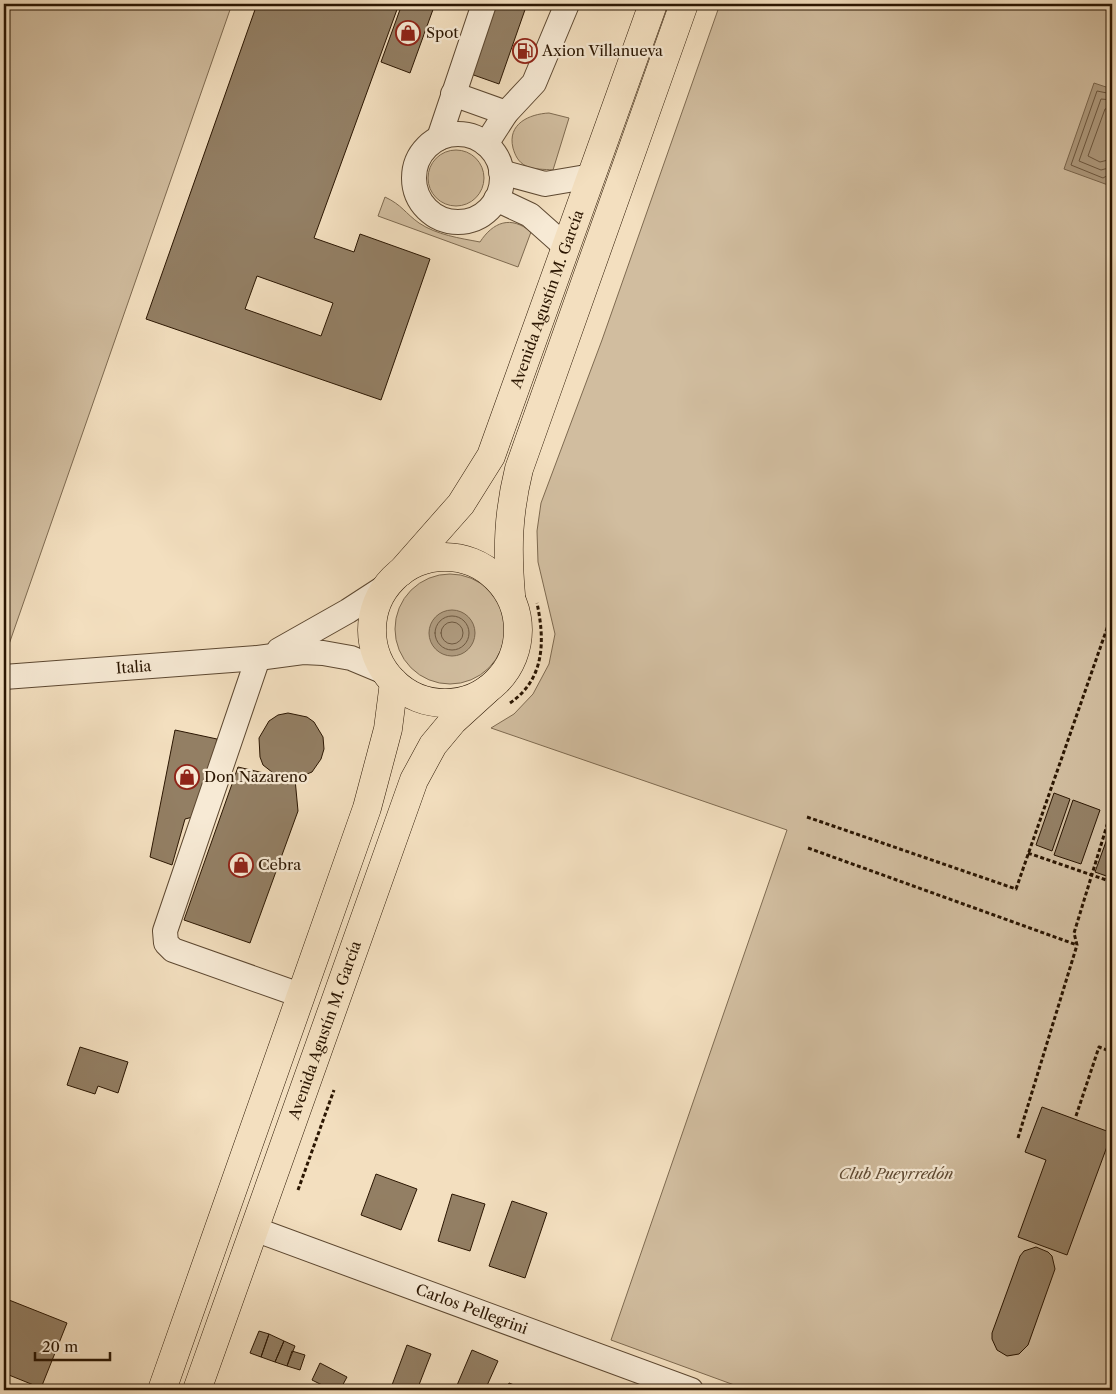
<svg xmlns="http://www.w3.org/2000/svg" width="1116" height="1394" font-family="'Libre Caslon Text',serif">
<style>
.green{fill:#d1bd9f;stroke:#7e6a50}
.water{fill:#af9b7f;stroke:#7a664d}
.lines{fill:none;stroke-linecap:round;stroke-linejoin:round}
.shore{stroke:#6d5840;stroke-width:1}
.building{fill:#937f64;stroke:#2b1602;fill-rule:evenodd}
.minor-casing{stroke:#5d4831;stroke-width:26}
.major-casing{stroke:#2b1602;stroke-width:29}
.path{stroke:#2b1602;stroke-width:3;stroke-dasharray:4 2.5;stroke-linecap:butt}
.minor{stroke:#f7ead5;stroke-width:24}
.major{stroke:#f3dfbf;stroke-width:28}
.labels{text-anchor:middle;stroke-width:4.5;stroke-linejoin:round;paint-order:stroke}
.poi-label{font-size:15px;fill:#2b1602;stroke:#f7ead5;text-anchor:start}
.street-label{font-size:15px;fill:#2b1602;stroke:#f7ead5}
.park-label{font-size:15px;font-style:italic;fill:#5d4831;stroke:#f7ead5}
</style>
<rect width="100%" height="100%" fill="#f3dfbf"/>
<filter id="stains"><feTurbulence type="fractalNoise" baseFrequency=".004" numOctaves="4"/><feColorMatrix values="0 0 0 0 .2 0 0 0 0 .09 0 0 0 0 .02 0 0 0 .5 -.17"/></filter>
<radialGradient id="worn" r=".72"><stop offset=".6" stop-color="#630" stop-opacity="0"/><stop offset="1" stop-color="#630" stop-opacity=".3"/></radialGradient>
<path class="green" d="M4 4H232L7 650H4Z
M720 4H1112V1390H748L611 1340 787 830 491 728 514 714 533 694 549 664 555 634 538 562 537 531 541 503 602 340Z
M549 113 569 118 553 170C544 169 535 170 526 166 518 162 515 155 513 148 507 124 529 114 549 113Z
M428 178a28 28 0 1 1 56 0a28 28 0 1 1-56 0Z
M385 197C402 205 405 213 419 223 437 235 459 238 480 242 493 222 511 215 531 232L518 267 378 216Z
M395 629a55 55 0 1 1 110 0a55 55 0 1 1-110 0Z"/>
<path class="water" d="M1094 83 1112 89V172L1108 185 1064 169Z
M429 633a23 23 0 1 1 46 0a23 23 0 1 1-46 0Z"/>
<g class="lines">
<path class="shore" d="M1112 94 1097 91 1071 165 1103 178 1112 173
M1112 100 1101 99 1079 161 1101 170 1112 167
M1112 107 1105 109 1088 156 1100 162 1112 159
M435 633a17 17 0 1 1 34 0a17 17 0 1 1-34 0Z
M441 633a11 11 0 1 1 22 0a11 11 0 1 1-22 0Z"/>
</g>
<path class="building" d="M257 4H399L314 238 354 252 360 234 430 259 381 400 146 319ZM257 276 333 303 321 336 245 309Z
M402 4H435L410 73 381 62Z
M492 4H527L499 84 468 73Z
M288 713 307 717 314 722 323 737 324 749 321 759 312 772 295 779 298 811 250 943 184 920 238 767 277 776 263 765 260 757 259 738 269 721 278 715Z
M175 730 217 739 201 815 185 819 172 865 150 857Z
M1054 793 1070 799 1052 851 1036 845Z
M1073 800 1100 810 1081 864 1054 855Z
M1112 825V878L1095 872Z
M80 1047 128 1062 118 1093 98 1086 95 1094 67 1085Z
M1042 1107 1112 1133 1067 1255 1018 1237 1046 1160 1025 1152Z
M376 1174 417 1189 401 1230 361 1215Z
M452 1194 485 1204 470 1251 438 1241Z
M512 1201 547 1213 525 1278 489 1266Z
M1036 1247 1048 1252 1052 1256 1055 1269 1028 1345 1019 1354 1007 1356 997 1350 992 1339V1333L1020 1256 1024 1251Z
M4 1298 67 1323 41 1388 4 1373Z
M259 1331 269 1334 261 1357 250 1353Z
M269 1334 284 1341 275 1362 261 1357Z
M284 1341 295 1346 287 1366 275 1362Z
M407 1345 431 1354 417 1390H405L392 1385Z
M472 1350 498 1361 485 1390H455Z
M292 1351 305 1355 300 1370 287 1366Z
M320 1363 347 1377 340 1390H332L312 1380Z
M509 1383 527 1390H506Z"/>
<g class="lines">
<defs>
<g id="minor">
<path d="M453 94 506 113"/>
<circle cx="458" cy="178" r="44"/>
<path d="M439 138 484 4"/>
<path d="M486 144 506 113 534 83 567 4"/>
<path d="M501 172 545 184 592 176"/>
<path d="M496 199 530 215 566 247"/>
<path d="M279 650 348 611 388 585"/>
<path d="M258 658 165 931 166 943 173 950 300 995"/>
<path id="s1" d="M4 677 258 658 303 652 323 653 351 658 387 673"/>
<path id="s2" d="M254 1229 691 1390"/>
</g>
<g id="major">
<circle cx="445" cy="630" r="73"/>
<path id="s3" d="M401 572 461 504 491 456 653 4"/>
<path d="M511 595C507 548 508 514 519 469L684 4"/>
<path d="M162 1390 367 808 388 729 394 682"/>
<path id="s4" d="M197 1390 414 780 433 745 453 721 487 690"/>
</g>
</defs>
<use href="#minor" class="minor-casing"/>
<use href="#major" class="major-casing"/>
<path class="path" d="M510 703C545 679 545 641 537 603
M807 817 1016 889 1112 614
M808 848 1077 945
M1028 853 1112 882
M1076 1116 1099 1047 1112 1052
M1018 1138 1077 945 1074 933 1112 809
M298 1190 334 1090"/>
<use href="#minor" class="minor"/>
<use href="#major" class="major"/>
</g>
<defs>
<symbol id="shop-ring" viewBox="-11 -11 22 22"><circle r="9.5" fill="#f7ead5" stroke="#8f2418" stroke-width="1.5"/><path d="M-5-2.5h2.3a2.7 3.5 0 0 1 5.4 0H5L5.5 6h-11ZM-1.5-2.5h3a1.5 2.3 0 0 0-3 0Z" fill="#8f2418"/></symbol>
<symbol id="fuel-ring" viewBox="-11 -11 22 22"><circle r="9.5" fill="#f7ead5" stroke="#8f2418" stroke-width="1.5"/><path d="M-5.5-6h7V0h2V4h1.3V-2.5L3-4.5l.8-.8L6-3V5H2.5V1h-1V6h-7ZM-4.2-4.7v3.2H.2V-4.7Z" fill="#8f2418"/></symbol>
</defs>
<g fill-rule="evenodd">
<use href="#shop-ring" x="394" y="19" width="28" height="28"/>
<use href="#fuel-ring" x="511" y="37" width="28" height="28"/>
<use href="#shop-ring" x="173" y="763" width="28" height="28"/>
<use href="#shop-ring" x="227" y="851" width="28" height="28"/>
</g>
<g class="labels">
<g class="poi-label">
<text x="426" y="38">Spot</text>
<text x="542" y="56">Axion Villanueva</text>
<text x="204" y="782">Don Nazareno</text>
<text x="258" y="870">Cebra</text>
</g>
<g class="street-label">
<text dy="5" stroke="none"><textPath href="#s3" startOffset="314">Avenida Agustín M. García</textPath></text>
<text dy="5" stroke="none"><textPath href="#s1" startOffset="130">Italia</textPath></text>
<text dy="5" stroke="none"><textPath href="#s4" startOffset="382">Avenida Agustín M. García</textPath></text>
<text dy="5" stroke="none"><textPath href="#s2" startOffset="232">Carlos Pellegrini</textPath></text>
</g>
<g class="park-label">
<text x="896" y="1179">Club Pueyrredón</text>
</g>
</g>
<rect width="1116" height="1394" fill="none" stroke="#f3dfbf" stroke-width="20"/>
<rect x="5" y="5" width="1106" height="1384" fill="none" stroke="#2b1602" stroke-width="2.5"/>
<rect x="10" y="10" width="1096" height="1374" fill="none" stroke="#2b1602"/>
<path d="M35 1352v8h75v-8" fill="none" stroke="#2b1602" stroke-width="2.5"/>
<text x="42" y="1352" font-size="15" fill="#2b1602" stroke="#f7ead5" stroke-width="4" paint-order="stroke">20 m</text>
<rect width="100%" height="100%" filter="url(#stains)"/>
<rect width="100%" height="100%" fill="url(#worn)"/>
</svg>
